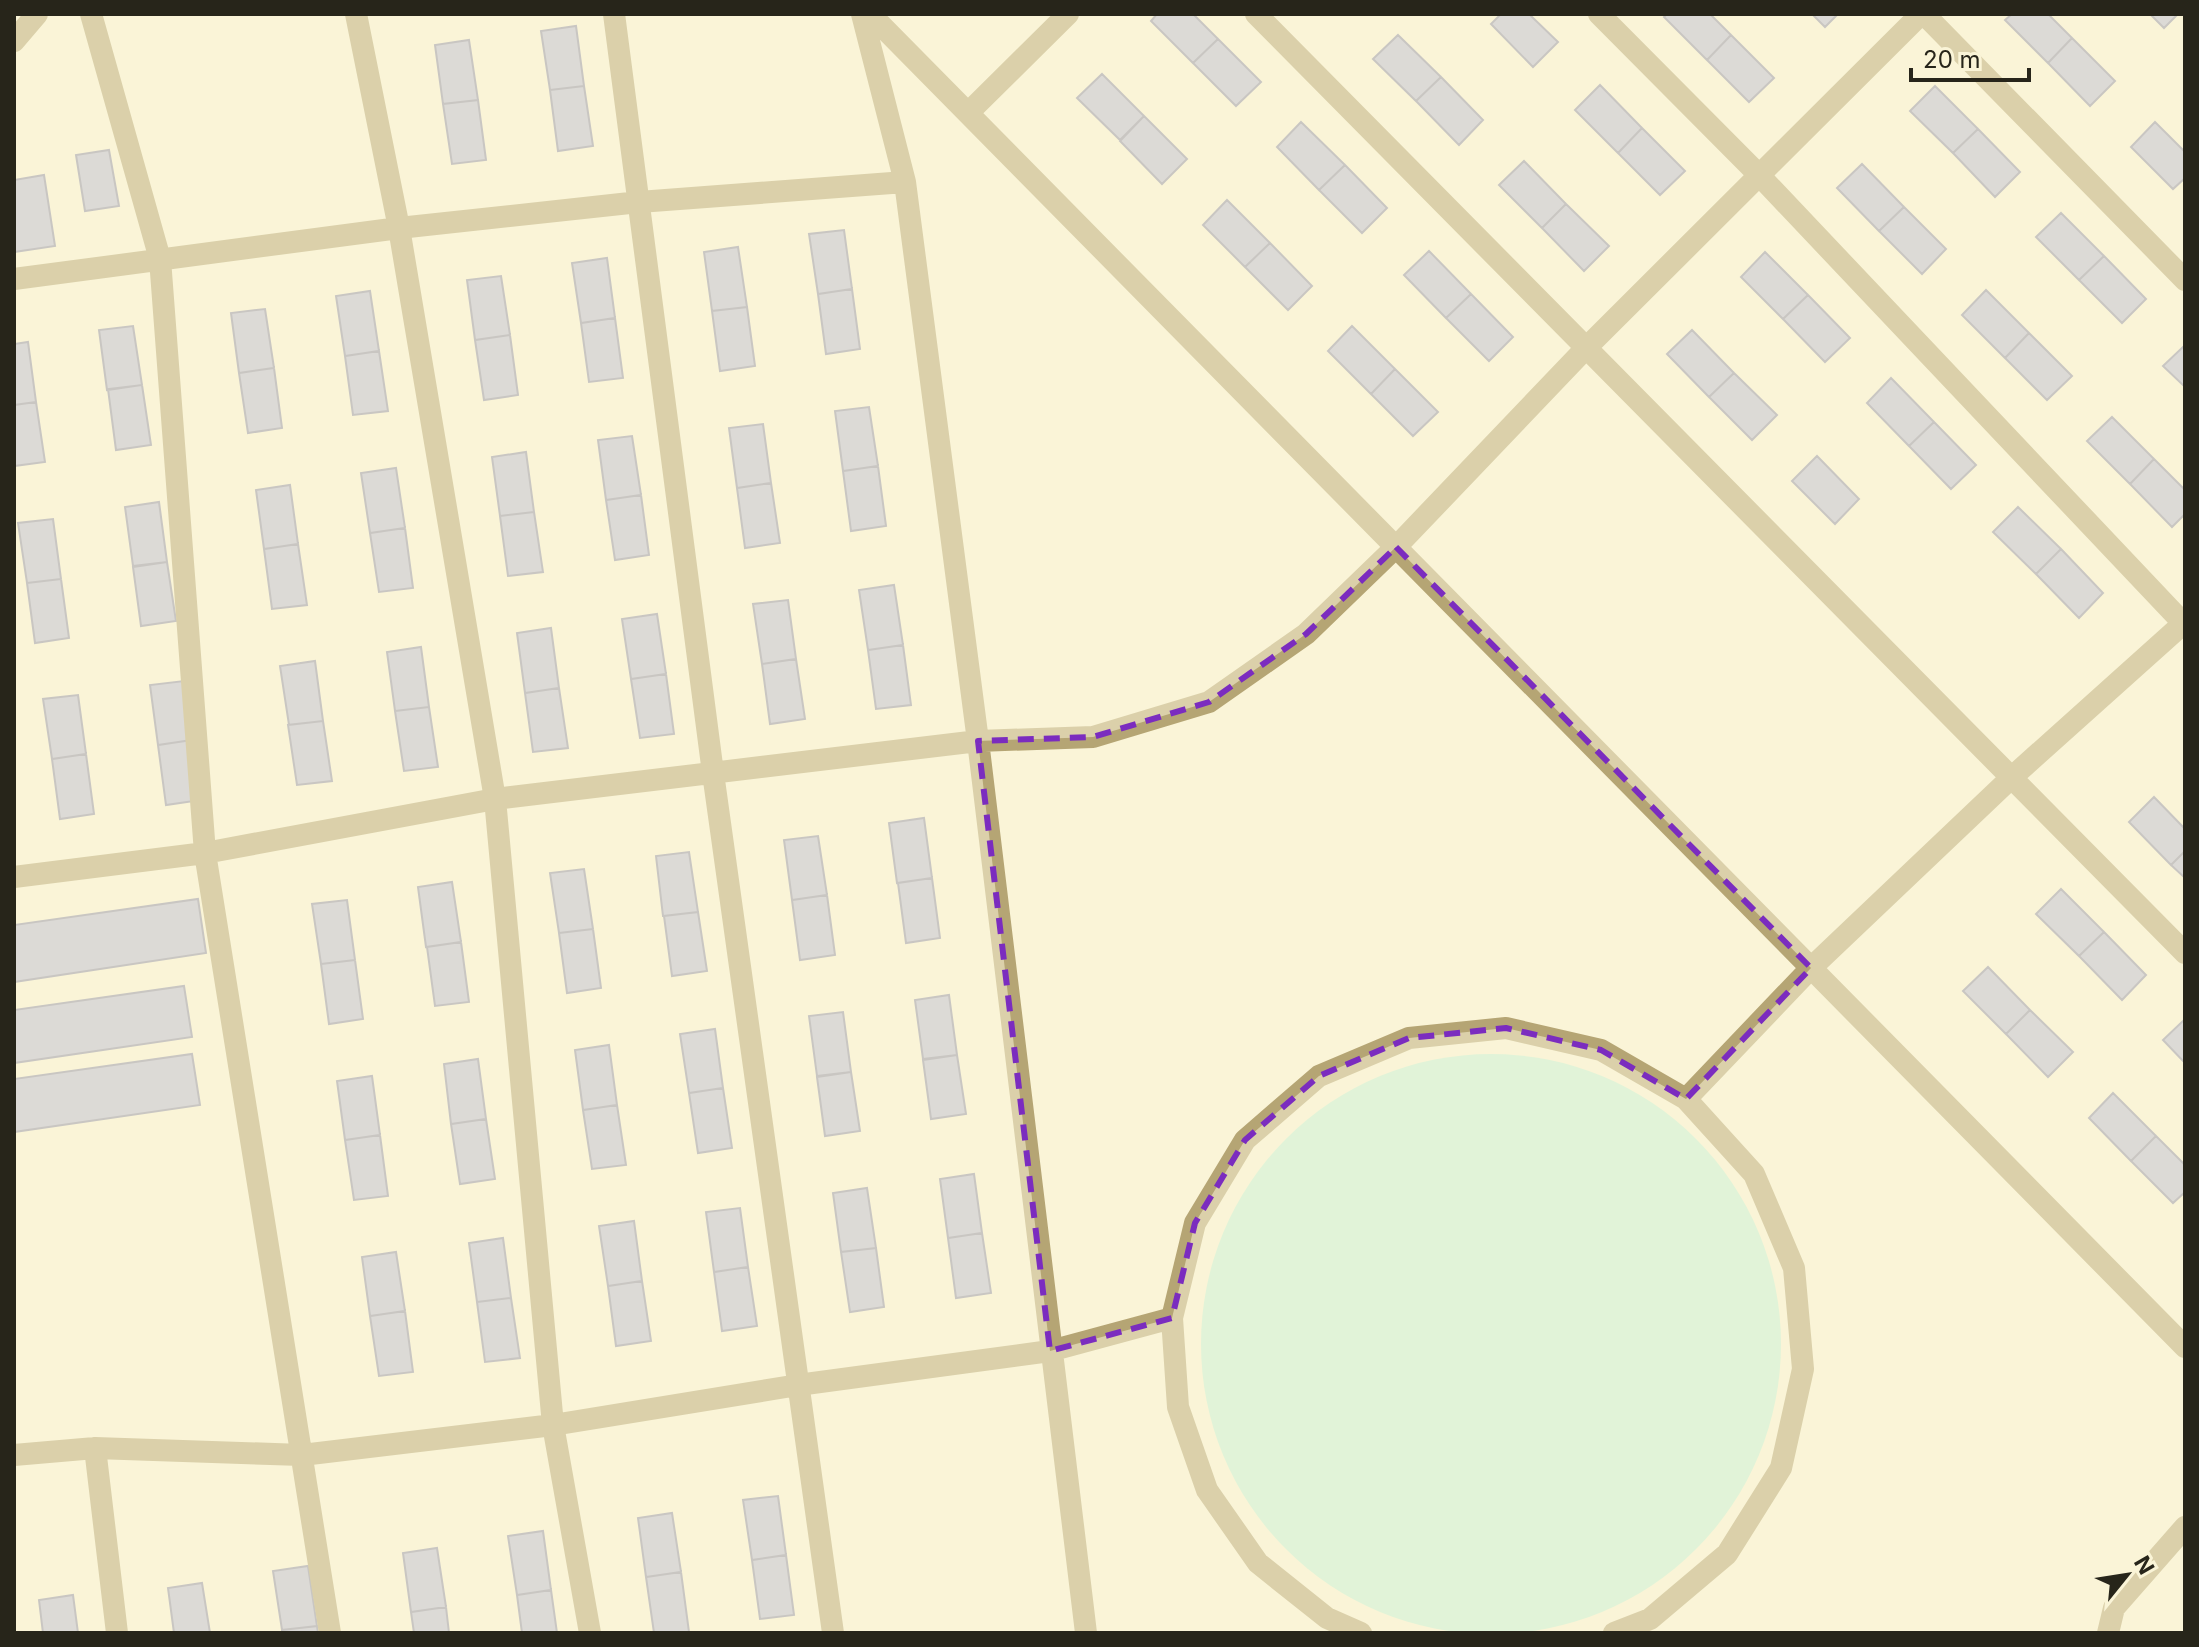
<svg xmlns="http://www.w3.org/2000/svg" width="2199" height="1647" font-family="Inter,sans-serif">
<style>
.green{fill:#c4f2d9}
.building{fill:#b8bad5;stroke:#8e8fa9;stroke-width:2}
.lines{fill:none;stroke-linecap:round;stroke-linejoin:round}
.minor{stroke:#b5a574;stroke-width:22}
.marked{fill:none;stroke:#7b2cbf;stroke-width:6;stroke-dasharray:16 10;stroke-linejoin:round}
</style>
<rect width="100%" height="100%" fill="#faf4d7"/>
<path class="green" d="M1201 1344a290 290 0 1 1 580 0a290 290 0 1 1-580 0Z"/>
<path class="building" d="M1157 14H1193L1218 39 1193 63 1151 21Z
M1501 14H1529L1558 42 1533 67 1491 24Z
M1667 14H1710L1731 35 1707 60 1664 17Z
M1812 14H1838L1825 27Z
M2012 14H2048L2072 38 2048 63 2005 20Z
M2150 14H2178L2164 28Z
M576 26 584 86 550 90 541 31Z
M1398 35 1441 77 1416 101 1373 59Z
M1731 35 1774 78 1749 102 1707 60Z
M2072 38 2115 81 2090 106 2048 63Z
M1218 39 1261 82 1236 106 1193 63Z
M469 40 478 100 443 104 435 45Z
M1102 74 1144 116 1120 140 1077 98Z
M1441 77 1483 120 1459 145 1416 101Z
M1600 85 1642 128 1618 153 1575 110Z
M584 86 593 146 558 151 550 90Z
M1935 86 1978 129 1953 153 1910 111Z
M478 100 486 160 452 164 443 104Z
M1144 116 1187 159 1162 184 1120 141Z
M1301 122 1345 165 1319 190 1277 147Z
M2155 122 2185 152V178L2173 189 2131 147Z
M1642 128 1685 171 1660 195 1618 153Z
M1978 129 2020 172 1995 197 1953 153Z
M109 150 119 206 85 211 76 155Z
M1524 161 1566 204 1542 228 1499 185Z
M1862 164 1904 207 1879 231 1837 188Z
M1345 165 1387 208 1362 233 1319 190Z
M44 175 55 246 14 252V180Z
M1227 200 1270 243 1245 267 1203 225Z
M1566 204 1609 246 1584 271 1542 228Z
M1904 207 1946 249 1922 274 1879 231Z
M2061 213 2104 256 2079 280 2036 237Z
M844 230 852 289 818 294 809 234Z
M1270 243 1312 286 1288 310 1245 267Z
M738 247 747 307 712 311 704 252Z
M1429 251 1471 294 1446 318 1404 275Z
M1765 252 1808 295 1783 319 1741 277Z
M2104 256 2146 299 2122 323 2079 280Z
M607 258 615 318 581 323 572 263Z
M501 276 510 335 475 340 467 280Z
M852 289 860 349 826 354 818 294Z
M1986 290 2029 333 2005 358 1962 315Z
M370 291 379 351 345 356 336 296Z
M1471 294 1513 337 1489 361 1446 318Z
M1808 295 1850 338 1825 362 1783 319Z
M747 307 755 366 720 371 712 311Z
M265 309 274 368 239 373 231 313Z
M615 318 623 378 589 382 581 323Z
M133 326 142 385 107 390 99 330Z
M1352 326 1395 369 1371 394 1328 351Z
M1692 330 1734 373 1709 397 1667 354Z
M2029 333 2072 376 2047 400 2005 358Z
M510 335 518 395 484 400 475 340Z
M28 342 36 402 14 405V344Z
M2185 345V387L2163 366Z
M379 351 388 411 353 415 345 356Z
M274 368 282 428 248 433 239 373Z
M1395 369 1438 412 1413 436 1371 394Z
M1734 373 1777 415 1752 440 1709 397Z
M1891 378 1934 422 1909 446 1867 403Z
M142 385 151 445 116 450 108 389Z
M36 402 45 462 14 466V405Z
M869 407 878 466 843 471 835 411Z
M2112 417 2154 459 2130 484 2087 441Z
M1934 422 1976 465 1951 489 1909 446Z
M763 424 771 483 737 488 729 428Z
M632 436 641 495 606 500 598 440Z
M526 452 534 512 500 516 492 457Z
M1817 456 1859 499 1835 524 1792 481Z
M2154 459 2185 490V514L2172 527 2130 484Z
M878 466 886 526 851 531 843 471Z
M396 468 405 528 370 533 361 473Z
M771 483 780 543 745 548 737 488Z
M290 485 298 544 264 549 256 490Z
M641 495 649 555 615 560 606 500Z
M159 502 167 562 133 566 125 507Z
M2018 507 2061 549 2036 574 1993 532Z
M534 512 543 572 508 576 500 516Z
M53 519 61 579 27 583 18 523Z
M405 528 413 588 379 592 370 533Z
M298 544 307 605 272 609 264 549Z
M2061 549 2103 593 2079 618 2036 574Z
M167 562 176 621 141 626 133 567Z
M61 579 69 638 35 643 27 583Z
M894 585 903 645 868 650 859 590Z
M788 600 796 659 762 664 753 604Z
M657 614 666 674 631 679 622 619Z
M551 628 559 688 525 693 517 633Z
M903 645 911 705 876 709 868 650Z
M421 647 429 707 395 711 387 652Z
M796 659 805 719 770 724 762 664Z
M315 661 323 721 289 725 280 666Z
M666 674 674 734 640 738 631 679Z
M184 681 192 740 158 745 150 685Z
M559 688 568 748 533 752 525 693Z
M78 695 86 754 52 759 43 699Z
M429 707 438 767 404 771 395 711Z
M323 721 332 781 297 785 288 725Z
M192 740 201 800 166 805 158 745Z
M86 754 94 814 60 819 52 759Z
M2154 797 2185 829V851L2171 865 2129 822Z
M924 818 932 878 897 883 889 823Z
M818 836 827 895 792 900 784 840Z
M2185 851V878L2171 865Z
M689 852 698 912 663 916 656 856Z
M584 869 593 929 559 933 550 873Z
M932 878 940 938 906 943 898 883Z
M452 882 461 942 426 947 418 887Z
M2061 889 2104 932 2079 956 2036 914Z
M827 895 835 955 800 960 792 900Z
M198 899 206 953 14 982V925Z
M347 900 355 960 321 964 312 904Z
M698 912 707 971 672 976 664 916Z
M593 929 601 988 567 993 559 933Z
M2104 932 2146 975 2122 1000 2079 956Z
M461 942 469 1002 435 1006 427 947Z
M355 960 363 1019 329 1024 321 964Z
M1988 967 2030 1010 2006 1034 1963 991Z
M184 986 192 1037 14 1063V1010Z
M949 995 957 1055 923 1059 915 1000Z
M2030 1010 2073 1052 2048 1077 2006 1034Z
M843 1012 851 1072 817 1076 809 1016Z
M2185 1019V1063L2163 1040Z
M715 1029 723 1088 689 1093 680 1034Z
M609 1045 617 1105 583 1110 575 1050Z
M192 1054 200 1105 14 1132V1079Z
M957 1055 966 1114 931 1119 923 1060Z
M478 1059 486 1119 451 1124 444 1064Z
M851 1072 860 1131 825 1136 817 1077Z
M372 1076 380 1135 345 1140 337 1081Z
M723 1088 732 1148 698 1153 689 1093Z
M2113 1093 2156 1136 2131 1161 2089 1118Z
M617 1105 626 1165 592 1169 583 1110Z
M486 1119 495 1179 460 1184 451 1124Z
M380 1135 388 1196 354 1200 345 1140Z
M2156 1136 2185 1165V1192L2173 1203 2131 1161Z
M974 1174 982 1233 948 1238 940 1179Z
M867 1188 876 1248 841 1252 833 1193Z
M740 1208 748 1267 714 1272 706 1212Z
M634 1221 642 1281 608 1286 599 1226Z
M982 1233 991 1293 956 1298 948 1238Z
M503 1238 511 1298 477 1302 469 1243Z
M876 1248 884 1307 850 1312 841 1252Z
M396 1252 405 1311 370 1316 362 1257Z
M748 1267 757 1326 722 1331 714 1272Z
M642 1281 651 1341 616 1346 608 1286Z
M511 1298 520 1358 485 1362 477 1302Z
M405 1311 413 1372 379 1376 370 1316Z
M778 1496 786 1555 752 1560 743 1500Z
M672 1513 681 1572 646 1577 638 1518Z
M543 1531 551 1590 517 1595 508 1536Z
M437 1548 446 1607 411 1612 403 1553Z
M786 1555 794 1615 760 1619 752 1560Z
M308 1566 317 1626 282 1630 273 1571Z
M681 1572 689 1632 654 1633 646 1577Z
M202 1583 210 1633H174L168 1588Z
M551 1590 557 1633H522L517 1595Z
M73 1595 78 1633H43L39 1600Z
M446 1607 449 1633H414L411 1612Z
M317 1626 318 1633H282V1630Z"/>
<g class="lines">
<path class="minor" d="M91 14 160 259 205 853 330 1633
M356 14 399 228 495 799 553 1425 590 1633
M614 14 713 773 833 1633
M862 14 905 182 978 741 1086 1633
M870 14 2185 1347
M1256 14 2185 953
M1599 14 1759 175 2185 625
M1924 14 2185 280
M14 41 37 14
M968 113 1068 14
M14 279 399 228 639 202 905 182
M14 877 205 853 495 799 978 741 1093 737 1209 702 1306 634 1396 547 1586 348 1921 14
M1686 1099 1811 968 2011 778 2185 622
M95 1448 117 1633
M14 1455 95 1448 302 1455 553 1425 798 1385 1050 1351 1172 1318
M1361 1633 1327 1618 1258 1563 1207 1490 1178 1407 1172 1318 1195 1223 1245 1140 1319 1076 1409 1038 1506 1028 1601 1050 1686 1099 1754 1174 1794 1268 1803 1369 1781 1468 1727 1554 1650 1619 1614 1633
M2108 1633 2114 1608 2185 1527"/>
</g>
<path d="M0 0H2199V1647H0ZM1396 547 1811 968 1686 1099 1601 1050 1506 1028 1409 1038 1319 1076 1245 1140 1195 1223 1172 1318 1050 1351 978 741 1093 737 1209 702 1306 634Z" fill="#faf4d7" fill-opacity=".55" fill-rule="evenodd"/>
<path class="marked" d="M1396 547 1811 968 1686 1099 1601 1050 1506 1028 1409 1038 1319 1076 1245 1140 1195 1223 1172 1318 1050 1351 978 741 1093 737 1209 702 1306 634Z"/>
<rect width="2199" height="1647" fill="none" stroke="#27251a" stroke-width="32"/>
<g transform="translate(2127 1575) rotate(60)" stroke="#faf4d7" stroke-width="6" paint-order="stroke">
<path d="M0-6L14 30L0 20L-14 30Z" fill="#27251a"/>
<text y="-12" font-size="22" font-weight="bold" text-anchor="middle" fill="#27251a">N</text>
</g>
<path d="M1911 68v12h118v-12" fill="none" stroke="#27251a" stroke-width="4"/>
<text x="1923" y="68" font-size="24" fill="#27251a" stroke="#faf4d7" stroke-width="6" paint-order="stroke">20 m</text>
</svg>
